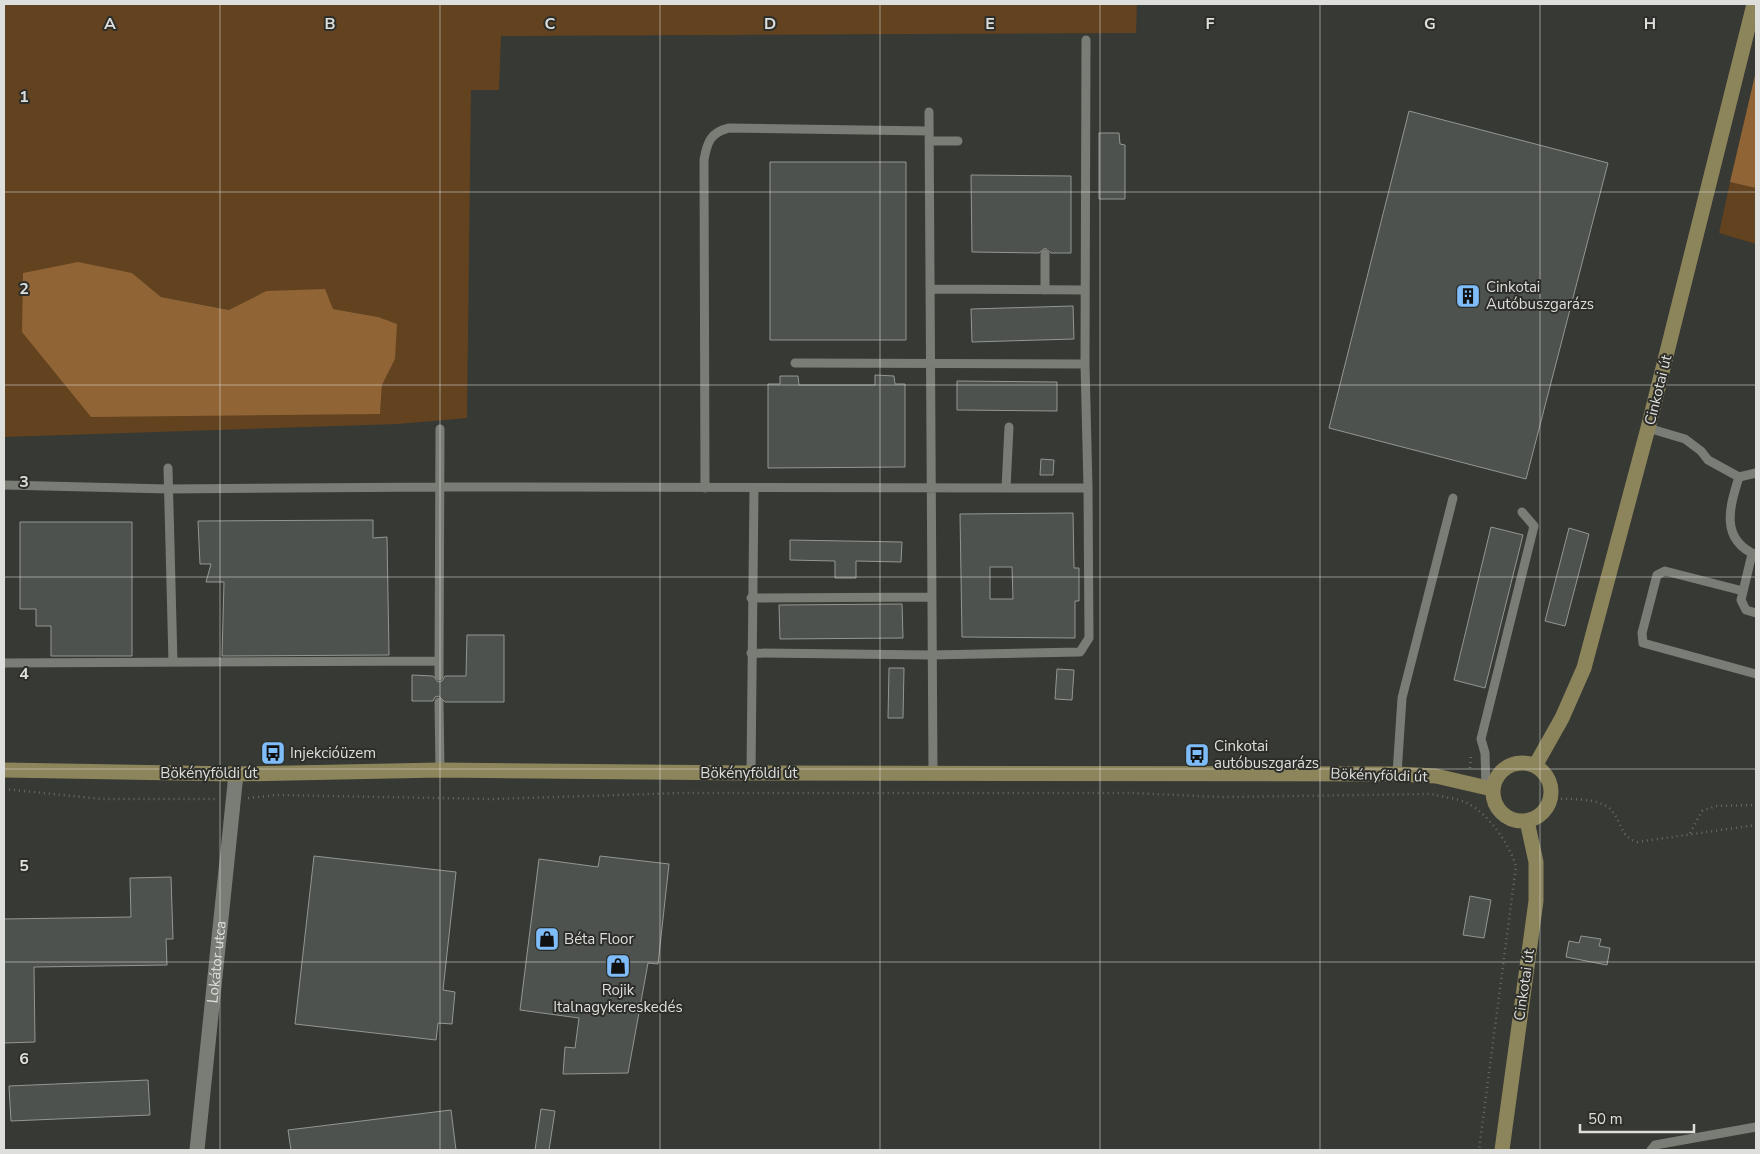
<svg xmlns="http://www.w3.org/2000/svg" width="1760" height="1154" font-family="'Nunito Sans',sans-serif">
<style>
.green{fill:#62421f;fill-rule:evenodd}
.forest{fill:#906435}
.building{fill:#4e524e;stroke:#929792;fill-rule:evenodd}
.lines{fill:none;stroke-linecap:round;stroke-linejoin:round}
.path{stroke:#696b67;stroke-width:2.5;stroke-dasharray:1 4;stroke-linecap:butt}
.lane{stroke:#7a7c76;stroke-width:9}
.street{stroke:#7a7c76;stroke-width:15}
.secondary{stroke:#8c845a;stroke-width:15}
.grid{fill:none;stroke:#dedfdc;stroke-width:1;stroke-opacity:0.55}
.labels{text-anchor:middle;stroke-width:4;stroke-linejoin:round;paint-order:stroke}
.poi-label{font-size:15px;fill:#dedfdc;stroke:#2d2e2a;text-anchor:start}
.street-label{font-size:15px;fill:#dedfdc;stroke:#2d2e2a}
.grid-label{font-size:16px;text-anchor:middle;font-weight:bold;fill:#dedfdc;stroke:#2d2e2a;stroke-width:4;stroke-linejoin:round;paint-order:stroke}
</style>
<rect width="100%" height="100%" fill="#373934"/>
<path class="green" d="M4 4H1137L1136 33 501 36 499 90H471L467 418 398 424 4 437ZM23 273H132L161 297 230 310 266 291 333 309 378 317 395 359 382 385 380 414Z
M1756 96V244L1719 233 1730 182 1734 183Z"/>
<path class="forest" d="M1756 71V188L1730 182Z
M78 262 132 273 161 297 229 310 266 291 325 289 333 309 378 317 397 324 395 359 382 385 380 414 91 417 22 332 23 273Z"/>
<path class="building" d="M1409 111 1608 163 1526 479 1329 428Z
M1099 133H1119L1120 144 1125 145V199H1099Z
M770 162H906V340H770Z
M971 175 1071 176V253H1051L1045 248 1039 253 972 252Z
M1073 306 1074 339 972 342 971 309Z
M875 375 894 376 895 384H905V467L768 468V384H780V376H798L799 385H875Z
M957 381 1057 382V411L957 410Z
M1041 459 1054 460 1053 475H1040Z
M1073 513 1074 568H1079V601H1075V638L962 637 960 514ZM990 567H1012L1013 599H990Z
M373 520V538L387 537 389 655 222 656 224 582H206L211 564H200L198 521Z
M20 522H132V656H51V626H36V609H20Z
M1491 527 1523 535 1485 688 1454 680Z
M1569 528 1589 534 1565 626 1545 621Z
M790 540 902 542 901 562 856 561V578H835V561L790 560Z
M902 604 903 638 780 639 779 605Z
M467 635H504V702H445L439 696 435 697 433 701H412V675L433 676 438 682 442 681 445 676H466Z
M889 668H904L903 718H888Z
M1057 669 1074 670 1072 700 1055 699Z
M314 856 456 872 443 990 455 992 452 1024 438 1023 436 1040 295 1024Z
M600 856 669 864 658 964 648 963 628 1073 563 1074 565 1047 575 1048 579 1018 520 1010 539 859 598 867Z
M171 877 173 939H166L167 965 34 967 35 1042 4 1043V919L131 917 130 878Z
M1470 896 1491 900 1484 938 1463 935Z
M1581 936 1601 939 1599 946 1610 948 1607 965 1566 957 1569 941 1579 943Z
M148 1080 150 1115 11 1121 9 1086Z
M541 1109 555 1111 549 1150H535Z
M451 1110 456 1150H291L288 1130Z"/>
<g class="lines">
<path class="path" d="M1470 768 1471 754
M4 789 102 799H218
M248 798 276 795 492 799 681 793H1131L1222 797 1432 794C1443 797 1457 798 1467 803 1489 814 1509 844 1516 866L1479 1150
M1551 798C1569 800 1592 797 1608 807 1622 818 1618 836 1637 842L1756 825
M1690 833 1702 811 1716 806 1756 805"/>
<path class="lane" d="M929 112 933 773
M929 141H958
M1045 254V290
M930 289 1085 290
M795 363 1085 364
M1648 428 1685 439 1701 451 1708 460 1739 477 1756 473
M168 468 173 662
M1739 477C1730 506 1719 539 1756 555
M4 485 168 489 440 487 1088 488 1085 364 1086 40
M705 488 704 160C707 142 711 132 729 128L929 131
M1006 488 1009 427
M1752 554 1741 600 1746 610 1756 613
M1743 591 1665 571 1657 575 1642 633 1643 643 1756 674
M751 598 931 597
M751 653 931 655 1080 652 1089 638 1088 488
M4 663 439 661
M439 676 440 429
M439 702 440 770
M751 773 754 488
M1397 774 1402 698 1453 498
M1486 787 1485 753 1481 739 1534 526 1522 512
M1651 1150 1655 1145 1756 1127"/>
<path class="street" id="s1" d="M197 1150 236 774"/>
<path class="secondary" d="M1493 792a29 29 0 1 1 58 0a29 29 0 1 1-58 0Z
M1535 766 1562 718 1584 668 1648 428 1754 4
M4 770 236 774 440 770 751 773 1397 774 1436 776 1492 789
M1502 1150 1536 901V862L1527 821"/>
</g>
<path class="grid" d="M220 4V1150M440 4V1150M660 4V1150M880 4V1150M1100 4V1150M1320 4V1150M1540 4V1150M4 192H1756M4 385H1756M4 577H1756M4 769H1756M4 962H1756"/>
<defs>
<symbol id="building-square" viewBox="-11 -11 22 22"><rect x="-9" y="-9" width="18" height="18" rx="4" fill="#7ebdf9" stroke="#2d2e2a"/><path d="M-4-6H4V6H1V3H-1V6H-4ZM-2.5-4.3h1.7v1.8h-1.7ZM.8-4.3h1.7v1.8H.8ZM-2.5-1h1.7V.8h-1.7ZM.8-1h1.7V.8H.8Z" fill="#111"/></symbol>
<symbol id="bus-square" viewBox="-11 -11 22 22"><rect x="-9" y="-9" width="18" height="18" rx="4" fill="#7ebdf9" stroke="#2d2e2a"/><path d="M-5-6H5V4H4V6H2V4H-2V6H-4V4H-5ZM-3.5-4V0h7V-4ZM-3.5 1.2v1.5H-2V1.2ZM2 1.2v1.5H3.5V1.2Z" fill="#111"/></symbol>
<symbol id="shop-square" viewBox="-11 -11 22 22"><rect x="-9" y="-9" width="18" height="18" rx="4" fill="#7ebdf9" stroke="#2d2e2a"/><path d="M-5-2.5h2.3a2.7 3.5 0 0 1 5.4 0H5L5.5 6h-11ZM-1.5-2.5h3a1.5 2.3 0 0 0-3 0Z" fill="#111"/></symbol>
</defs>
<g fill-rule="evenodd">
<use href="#building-square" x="1454" y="282" width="28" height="28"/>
<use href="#bus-square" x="259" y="739" width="28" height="28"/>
<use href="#bus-square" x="1183" y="741" width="28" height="28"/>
<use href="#shop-square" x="533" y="925" width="28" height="28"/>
<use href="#shop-square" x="604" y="952" width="28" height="28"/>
</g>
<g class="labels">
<g class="poi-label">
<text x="1486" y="292">Cinkotai<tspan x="1486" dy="17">Autóbuszgarázs</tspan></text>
<text x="1214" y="751">Cinkotai<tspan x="1214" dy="17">autóbuszgarázs</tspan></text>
<text x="290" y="758">Injekcióüzem</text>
<text x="564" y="944">Béta Floor</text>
<text x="618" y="995" text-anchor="middle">Rojik<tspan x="618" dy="17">Italnagykereskedés</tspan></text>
</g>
<g class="street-label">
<text transform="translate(1658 390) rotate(-76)" y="5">Cinkotai út</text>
<text x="209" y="778">Bökényföldi út</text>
<text x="749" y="778">Bökényföldi út</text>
<text transform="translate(1379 775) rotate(2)" y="5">Bökényföldi út</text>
<text dy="5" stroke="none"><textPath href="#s1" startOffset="189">Lokátor utca</textPath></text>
<text transform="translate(1524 985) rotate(-82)" y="5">Cinkotai út</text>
</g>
</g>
<g class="grid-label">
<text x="110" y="29">A</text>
<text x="330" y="29">B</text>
<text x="550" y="29">C</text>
<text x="770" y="29">D</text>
<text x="990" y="29">E</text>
<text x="1210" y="29">F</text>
<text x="1430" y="29">G</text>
<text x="1650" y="29">H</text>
<text x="24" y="102">1</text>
<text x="24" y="294">2</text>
<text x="24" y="487">3</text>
<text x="24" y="679">4</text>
<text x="24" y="871">5</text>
<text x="24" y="1064">6</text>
</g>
<rect width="1760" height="1154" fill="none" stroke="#dedfdc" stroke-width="10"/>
<path d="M1580 1124v8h114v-8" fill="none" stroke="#dedfdc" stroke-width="2.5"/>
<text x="1588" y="1124" font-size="15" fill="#dedfdc" stroke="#2d2e2a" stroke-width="4" paint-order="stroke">50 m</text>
</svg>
